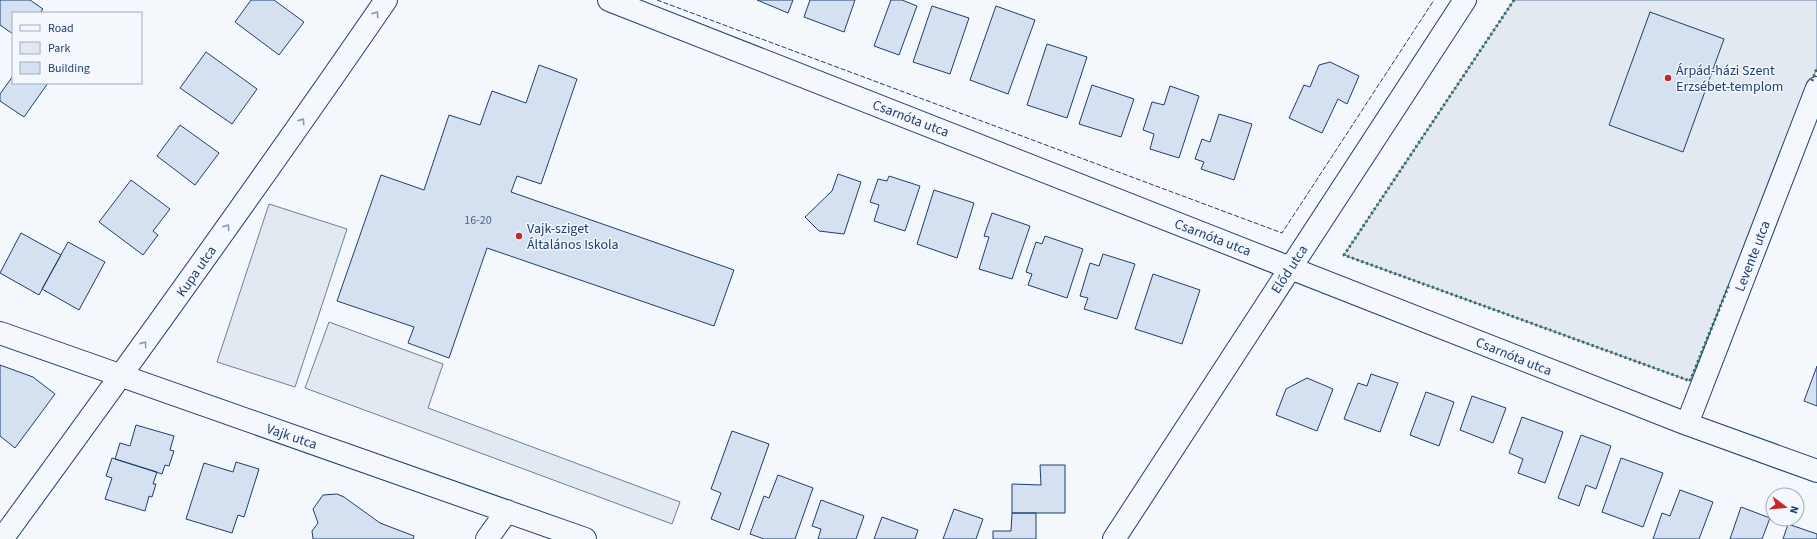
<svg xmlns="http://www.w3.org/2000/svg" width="1817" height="539" font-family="'Source Sans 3',sans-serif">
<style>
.green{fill:#e3e9f0;stroke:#687fa3}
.building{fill:#d5e0f0;stroke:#1d3f73}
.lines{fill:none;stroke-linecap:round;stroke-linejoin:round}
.minor-casing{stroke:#1d3f73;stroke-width:24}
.minor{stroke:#f4f7fb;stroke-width:22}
.hedge{stroke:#2c6c60;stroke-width:3;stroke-dasharray:2 3;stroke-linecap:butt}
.fence{stroke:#1d3f73;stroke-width:1;stroke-dasharray:5 2;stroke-linecap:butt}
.oneway{stroke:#889bb7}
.poi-dot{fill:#c62828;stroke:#f4f7fb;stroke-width:1.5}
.labels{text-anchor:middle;stroke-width:3;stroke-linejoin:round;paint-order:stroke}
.number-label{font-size:12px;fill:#4b6792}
.poi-label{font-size:14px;fill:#1d3f73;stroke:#f4f7fb;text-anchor:start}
.street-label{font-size:14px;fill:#1d3f73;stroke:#f4f7fb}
</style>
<rect width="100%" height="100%" fill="#f4f7fb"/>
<path class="green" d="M1514 0H1817V68L1690 381 1344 255Z
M269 204 347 229 295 387 217 362Z
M329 322 443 364 428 408 680 502 672 524 305 388Z"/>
<path class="building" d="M0 0H30L43 9 40 13H13V34L0 25Z
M251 0H274L304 22 279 55 235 22Z
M757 0H793L788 13Z
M810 0H855L844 32 804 17Z
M891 0H902L917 6 899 55 874 46Z
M932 6 969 18 950 74 913 62Z
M996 6 1035 20 1008 94 970 80Z
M1650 12 1724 39 1683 152 1609 125Z
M1047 44 1087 57 1067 118 1027 105Z
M206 52 257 89 232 124 180 88Z
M1330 62 1359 76 1347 104 1338 99 1322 133 1289 118 1304 85 1310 87 1319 65Z
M539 65 577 79 541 184 517 176 511 192 734 270 714 326 487 248 449 358 408 343 414 327 337 301 381 175 424 190 449 115 480 125 492 91 526 103Z
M13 76V83H48L24 117 0 101V94Z
M1092 85 1134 99 1121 137 1079 124Z
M1170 86 1199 96 1179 158 1150 149 1154 134 1143 130 1152 102 1164 105Z
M1219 114 1252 124 1234 180 1201 169 1204 162 1195 159 1202 139 1210 142Z
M180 125 219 153 195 185 157 156Z
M838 174 861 182 844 234 819 231 805 217 832 191Z
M889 176 920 186 905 231 874 221 879 205 870 202 878 179 887 181Z
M131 180 170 209 153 231 158 235 143 255 99 222Z
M934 190 974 203 957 258 917 244Z
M992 213 1030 226 1012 279 979 269 989 237 984 236Z
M21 233 61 255 39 295 0 273Z
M1045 236 1083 249 1067 298 1028 285 1032 274 1026 272 1036 242 1042 244Z
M68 242 105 262 79 310 42 289Z
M1103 254 1135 264 1117 319 1084 309 1088 298 1080 296 1090 263 1099 266Z
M1153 274 1200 290 1182 344 1135 329Z
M0 365 33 377 55 394 15 448 0 436Z
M1817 366V406L1804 401Z
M1371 374 1398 383 1380 432 1344 419 1358 383 1367 386Z
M1307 378 1333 389 1317 431 1276 415 1286 389Z
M1426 392 1454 402 1439 446 1410 435Z
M1472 396 1506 408 1493 443 1460 430Z
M1522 417 1563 432 1545 483 1518 473 1523 459 1509 453Z
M136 425 174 436 170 450 174 451 169 466 165 465 162 474 115 459 120 443 130 446Z
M732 431 769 444 739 530 711 519 721 493 711 489Z
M1581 435 1611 446 1596 489 1586 485 1579 506 1558 498Z
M112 458 157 472 153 484H156L152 497 149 496 145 511 105 499 112 478 106 476Z
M1621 458 1663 473 1643 527 1602 512Z
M236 462 259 469 244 517 238 515 232 533 186 519 204 463 233 472Z
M1040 465H1065V513H1012V484L1041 485Z
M778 475 813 488 795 539H764L750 534 764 496 769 498Z
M1680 490 1713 502 1699 539H1653L1662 513 1670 516Z
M337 494 344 497 380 523 414 536 413 539H313L312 531 318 523 313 509 323 495Z
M821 500 864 516 856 539H818L821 529 812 526Z
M1741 507 1770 518 1762 539H1730Z
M954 509 983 519 976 539H943Z
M1012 513H1036V539H993V531H1011Z
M882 517 918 530 915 539H874Z
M1788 524 1817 534V539H1783Z"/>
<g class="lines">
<defs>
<path id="minor" d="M609 0 1687 424 1817 471
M0 333 585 539
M1687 424 1817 88
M2 539C132 361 261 182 386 0
M487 539 507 511
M1114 539 1465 0"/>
</defs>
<use href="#minor" class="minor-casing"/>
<use href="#minor" class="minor"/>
<path class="hedge" d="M1514 0 1344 255 1690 381 1729 285
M1812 81 1817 68"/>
<path class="fence" d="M657 0 1282 233 1434 0"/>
</g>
<defs><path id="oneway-chevron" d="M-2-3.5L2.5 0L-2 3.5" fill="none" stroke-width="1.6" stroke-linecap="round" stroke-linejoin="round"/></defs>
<g class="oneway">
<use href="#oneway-chevron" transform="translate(376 14) rotate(-55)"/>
<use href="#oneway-chevron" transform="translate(302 121) rotate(-55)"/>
<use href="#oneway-chevron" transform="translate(227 227) rotate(-55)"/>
<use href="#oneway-chevron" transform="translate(144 344) rotate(-55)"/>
</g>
<g class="poi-dot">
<circle cx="1668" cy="78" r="4"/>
<circle cx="519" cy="236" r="4"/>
</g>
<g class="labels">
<g class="number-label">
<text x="478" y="224">16-20</text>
</g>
<g class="poi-label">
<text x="1676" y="75">Árpád-házi Szent<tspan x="1676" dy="16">Erzsébet-templom</tspan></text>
<text x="527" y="233">Vajk-sziget<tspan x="527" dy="16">Általános Iskola</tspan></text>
</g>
<g class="street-label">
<text transform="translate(911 118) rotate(21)" y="5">Csarnóta utca</text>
<text transform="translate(1213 237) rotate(21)" y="5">Csarnóta utca</text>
<text transform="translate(1752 256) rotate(-69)" y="5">Levente utca</text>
<text transform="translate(1289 269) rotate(-57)" y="5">Előd utca</text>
<text transform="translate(196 271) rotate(-55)" y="5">Kupa utca</text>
<text transform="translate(1514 356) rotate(22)" y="5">Csarnóta utca</text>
<text transform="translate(292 436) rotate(19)" y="5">Vajk utca</text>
</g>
</g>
<rect x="12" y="12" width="130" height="72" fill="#f4f7fb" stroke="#9eadc5"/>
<rect x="20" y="25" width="20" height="6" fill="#f4f7fb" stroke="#9eadc5"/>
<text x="48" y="32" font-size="12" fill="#1d3f73">Road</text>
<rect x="20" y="42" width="20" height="12" fill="#e3e9f0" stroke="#9eadc5"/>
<text x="48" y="52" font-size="12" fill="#1d3f73">Park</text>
<rect x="20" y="62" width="20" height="12" fill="#d5e0f0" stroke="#9eadc5"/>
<text x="48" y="72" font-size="12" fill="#1d3f73">Building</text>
<g transform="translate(1785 507) rotate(106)"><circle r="19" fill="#f4f7fb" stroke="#9eadc5"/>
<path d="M0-3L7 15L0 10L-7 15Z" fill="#c62828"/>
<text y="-6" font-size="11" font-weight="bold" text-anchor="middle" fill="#1d3f73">N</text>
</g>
</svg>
